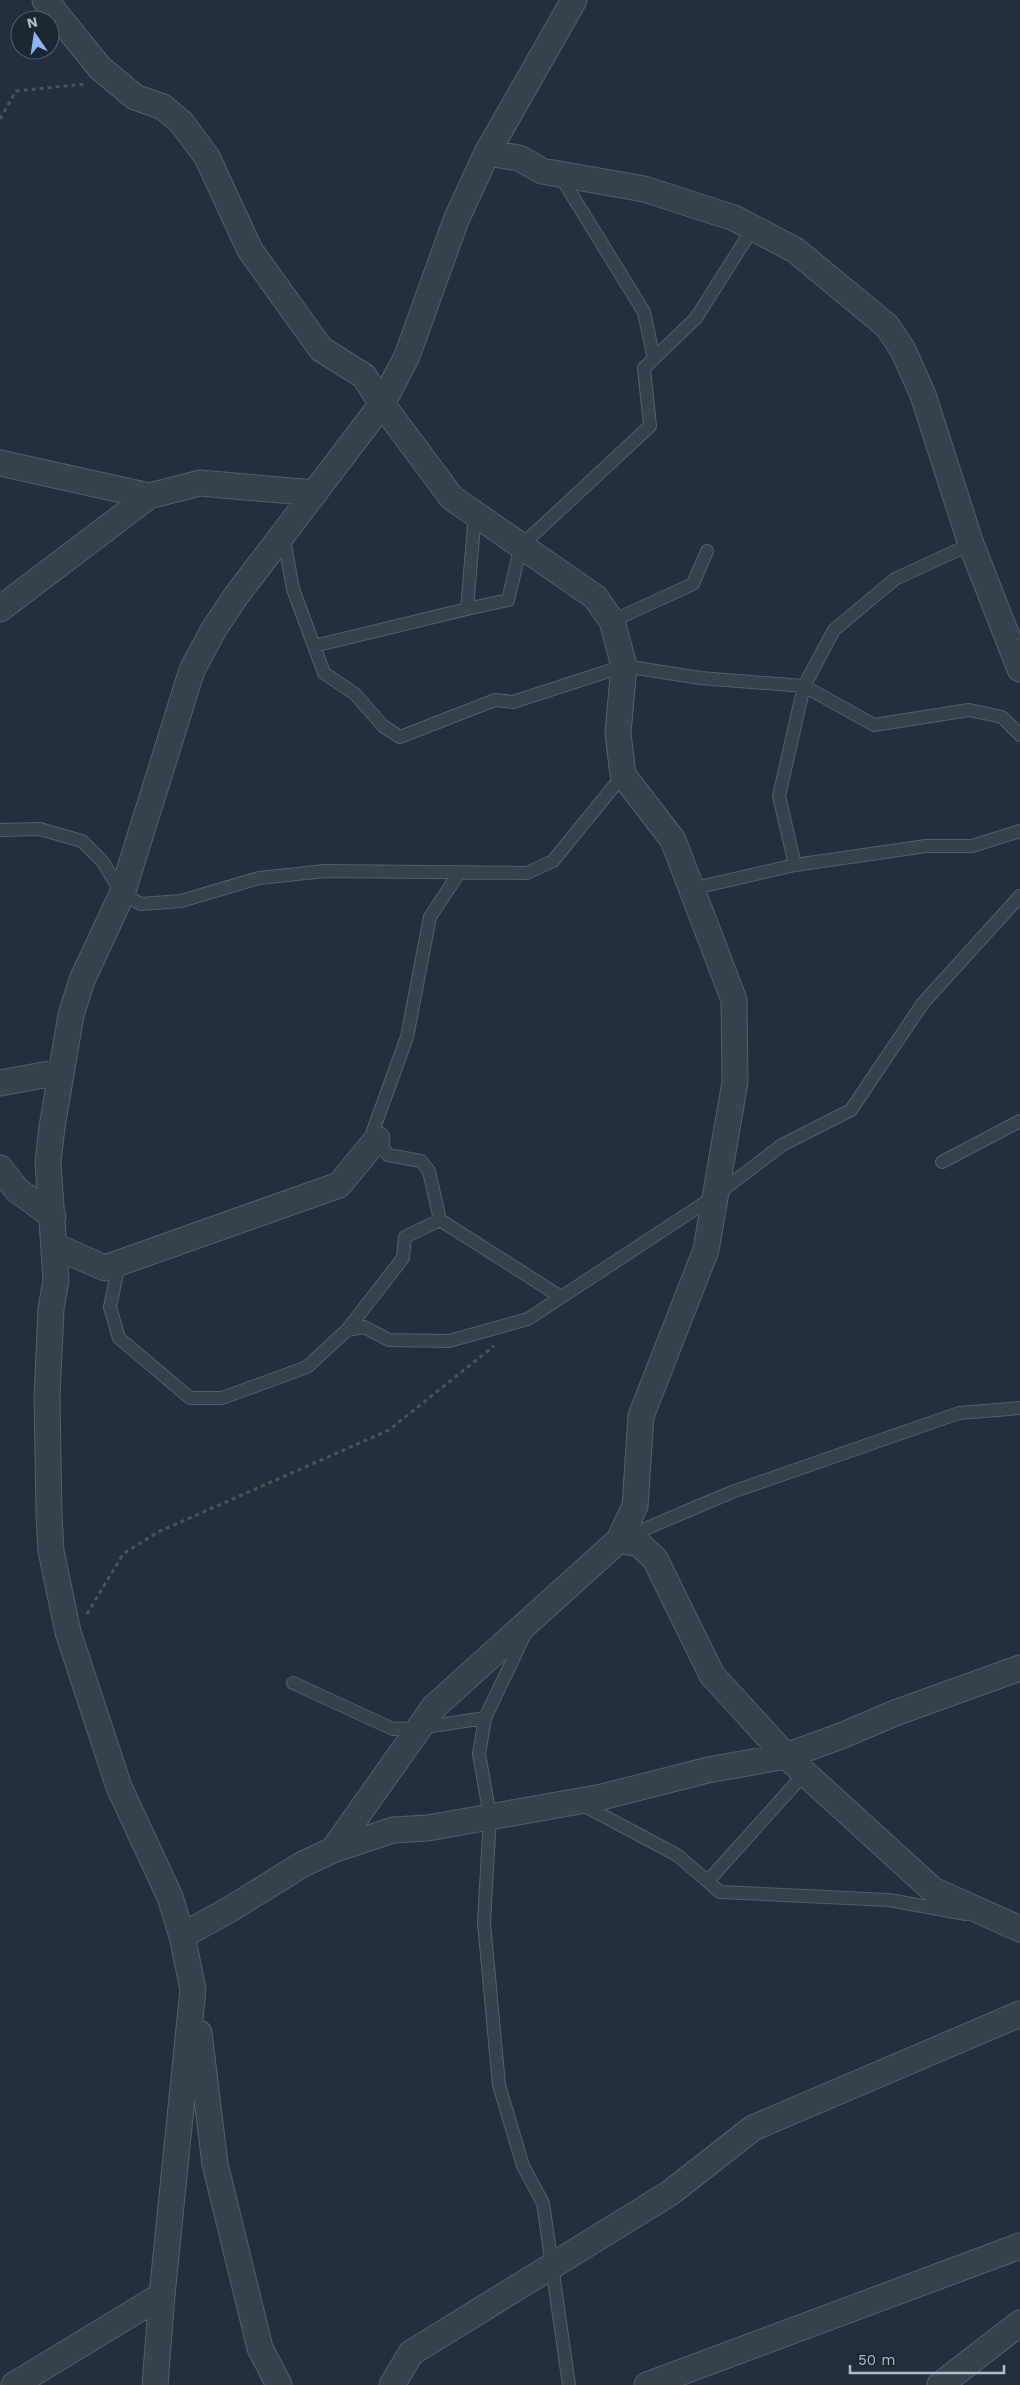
<svg xmlns="http://www.w3.org/2000/svg" width="1020" height="2385" font-family="'Work Sans',sans-serif">
<style>
.lines{fill:none;stroke-linecap:round;stroke-linejoin:round}
.lane-casing{stroke:#565f6c;stroke-width:14}
.street-casing{stroke:#565f6c;stroke-width:27}
.path{stroke:#44595c;stroke-width:3;stroke-dasharray:4 4;stroke-linecap:butt}
.lane{stroke:#38414e;stroke-width:12}
.street{stroke:#38414e;stroke-width:25}
</style>
<rect width="100%" height="100%" fill="#242f3e"/>
<g class="lines">
<defs>
<path id="lane" d="M559 174 644 312 654 359
M283 534 293 589 324 673 355 694 383 726 400 737 495 700 513 702 624 666 700 678 804 686 874 725 969 710 1002 717 1020 735
M467 609 508 600 521 546 650 426 644 368 696 318 753 228
M612 621 693 584 707 551
M314 646 467 609 475 513
M0 830 40 829 82 841 103 862 122 894 141 904 181 901 259 878 325 871 527 873 553 861 623 775
M795 865 779 796 804 686 834 630 895 579 971 544
M691 889 795 865 926 846H972L1020 831
M942 1162 1020 1121
M440 1220 429 1171 421 1161 388 1155 373 1131 407 1037 430 917 459 873
M119 1263 110 1307 119 1338 190 1398H222L307 1367 347 1330 364 1327 389 1340 449 1341 528 1319 715 1196 782 1145 851 1110 923 1003 1020 896
M347 1330 403 1258 405 1237 440 1220 561 1297
M626 1537 732 1492 959 1413 1020 1408
M525 1634 485 1718 479 1754 490 1816 484 1923 499 2085 523 2166 543 2203 569 2385
M293 1683 393 1729 419 1728 485 1718
M581 1804 677 1855 720 1892 889 1900 966 1914
M708 1881 805 1773"/>
<path id="street" d="M45 0 100 68 135 97 163 107 181 122 207 157 250 250 321 349 364 376 382 404 452 498 595 597 612 621 624 666 618 733 623 775 673 840 734 1000 735 1082 706 1250 641 1416 635 1506 619 1540 434 1707 333 1850
M487 153 519 158 542 171 644 189 734 218 795 250 887 326 903 350 923 395 971 544 1020 669
M0 463 149 496
M0 609 149 496 200 483 315 493
M0 1083 60 1072
M0 1168 17 1190 53 1216
M55 1246 105 1268 339 1185 377 1139
M619 1540 639 1544 655 1559 712 1675 786 1756 933 1890 1020 1929
M182 1936 232 1908 303 1864 333 1850 393 1830 428 1828 602 1797 708 1770 786 1756 841 1736 895 1713 1020 1668
M199 2033 215 2164 260 2348 279 2385
M14 2385 162 2295
M155 2385 162 2295 193 1989 182 1936 170 1897 119 1787 68 1632 51 1551 49 1515 47 1396 51 1309 56 1280 48 1162 52 1127 71 1015 82 980 122 894 192 670 214 629 236 596 382 404 407 356 456 220 487 153 574 0
M392 2385 411 2353 670 2193 753 2128 1020 2014
M647 2385 1020 2246
M940 2385 1020 2323"/>
</defs>
<use href="#lane" class="lane-casing"/>
<use href="#street" class="street-casing"/>
<path class="path" d="M0 119 16 91 85 84
M87 1614 123 1554 158 1532 389 1430 494 1346"/>
<use href="#lane" class="lane"/>
<use href="#street" class="street"/>
</g>
<g transform="translate(35 35) rotate(347)"><circle r="24" fill="#1d2633" stroke="#59626f"/>
<path d="M0-4L9 19L0 12L-9 19Z" fill="#8ab4f8"/>
<text y="-8" font-size="14" font-weight="bold" text-anchor="middle" fill="#b4bcc9">N</text>
</g>
<path d="M850 2365v8h154v-8" fill="none" stroke="#b4bcc9" stroke-width="2.5"/>
<text x="858" y="2365" font-size="15" fill="#b4bcc9" stroke="#1d2633" stroke-width="4" paint-order="stroke">50 m</text>
</svg>
